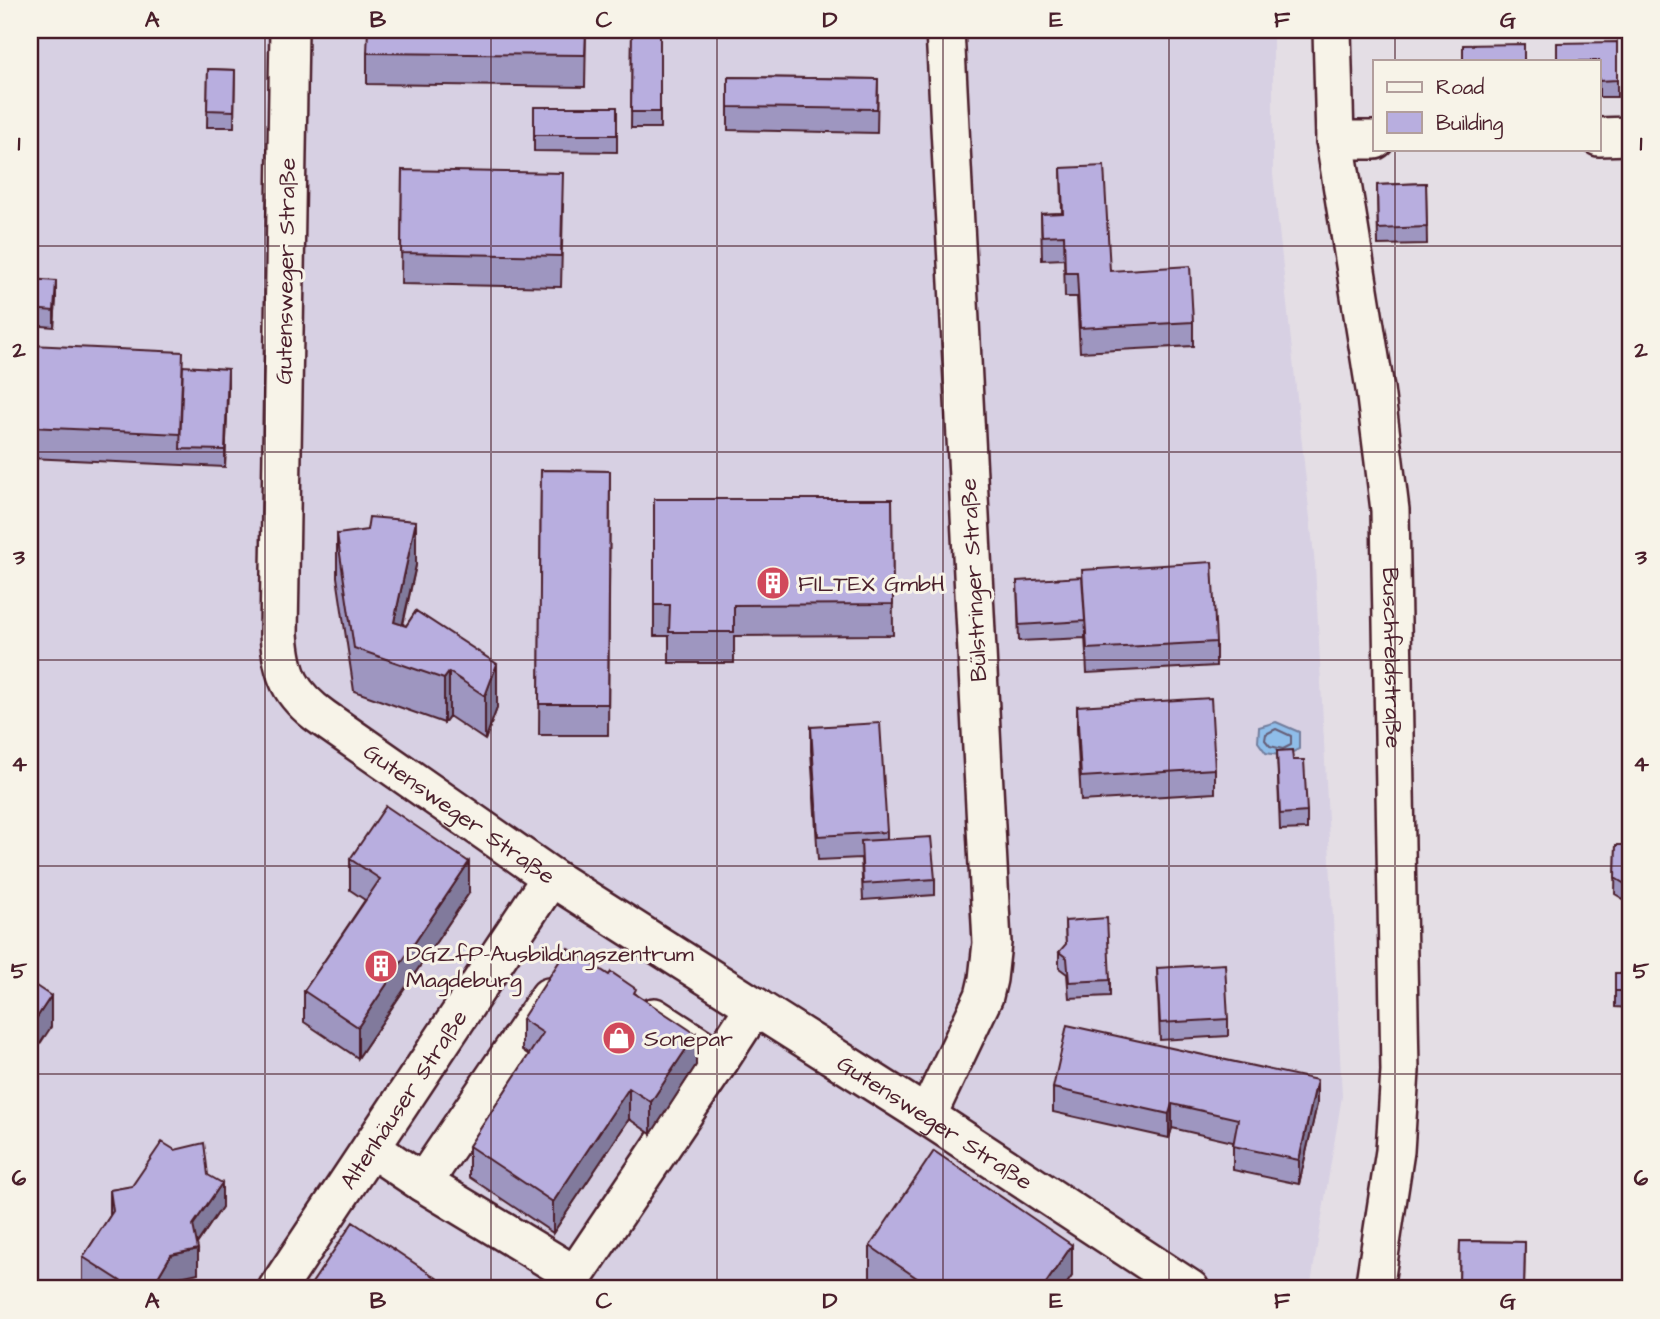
<svg xmlns="http://www.w3.org/2000/svg" width="1660" height="1319" font-family="'Architects Daughter',sans-serif">
<style>
.built{fill:#d7d0e3}
.water{fill:#8fbde9;stroke:#737e9d;stroke-width:2}
.lines{fill:none;stroke-linecap:round;stroke-linejoin:round}
.shore{stroke:#665e77;stroke-width:2}
.minor-casing{stroke:#4a1f2b;stroke-width:42}
.minor{stroke:#f7f3e8;stroke-width:37}
.wall{fill:#9e96c0;stroke:#4a1f2b;stroke-width:2}
.shaded-wall{fill:#817a9c;stroke:#4a1f2b;stroke-width:2}
.building{fill:#b8aedf;stroke:#4a1f2b;stroke-width:2}
.grid{fill:none;stroke:#4a1f2b;stroke-width:2;stroke-opacity:0.55}
.labels{text-anchor:middle;stroke-width:6;stroke-linejoin:round;paint-order:stroke}
.street-label{font-size:23px;fill:#4a1f2b;stroke:#f7f3e8}
.poi-label{font-size:23px;fill:#4a1f2b;stroke:#f7f3e8;text-anchor:start}
.neatline{fill:none;stroke:#4a1f2b;stroke-width:2.5}
.grid-label{font-size:23px;text-anchor:middle;font-weight:bold;fill:#4a1f2b}
</style>
<rect width="100%" height="100%" fill="#e4dee5"/>
<filter id="ink" filterUnits="userSpaceOnUse"><feTurbulence type="fractalNoise" baseFrequency=".0143" numOctaves="2"/><feDisplacementMap in="SourceGraphic" scale="14" xChannelSelector="R" yChannelSelector="G"/><feConvolveMatrix kernelMatrix="1 2 1 2 8 2 1 2 1" color-interpolation-filters="sRGB"/></filter>
<g filter="url(#ink)">
<path class="built" d="M30 30H1273V174L1315 565 1342 1096 1310 1289H1233L1207 1281 1140 1239 1132 1289H30Z"/>
<path class="water" d="M1276 722 1299 732V749L1285 756 1266 753 1258 742 1259 727Z"/>
<g class="lines">
<path class="shore" d="M1276 729 1291 736V745L1283 749 1270 746 1265 740 1266 734Z"/>
<defs>
<g id="minor">
<path id="s1" d="M289 30 279 634C282 674 289 694 323 718L551 877 927 1116 1190 1289"/>
<path id="s2" d="M1332 30 1335 140 1375 389 1390 510 1400 1071 1395 1151 1374 1289"/>
<path d="M1599 137 1630 136"/>
<path d="M1335 140H1375"/>
<path d="M654 1017 720 1060 755 1006"/>
<path d="M927 1116 984 996 988 979 992 943 945 30"/>
<path d="M371 1148 423 1183 549 997"/>
<path d="M423 1183 575 1275 720 1060"/>
<path id="s3" d="M277 1289 551 877"/>
</g>
</defs>
<use href="#minor" class="minor-casing"/>
<use href="#minor" class="minor"/>
</g>
<path class="wall" d="M586 30 585 87 367 84V53Z
M632 30H660V128H631Z
M1371 30H1421V31L1371 32Z
M1617 42V97H1599V61Z
M208 69 235 70 234 127H207Z
M728 77 878 79 877 133 728 130Z
M534 107H617V152L534 151Z
M1061 168 1110 271 1193 322V346L1080 352 1077 297H1065L1064 259 1042 260 1041 214 1062 213Z
M402 170 563 204 561 287 401 284Z
M1426 183 1427 244 1378 245 1377 185Z
M30 279 56 297 54 327 30 325Z
M30 345 183 366 228 385 225 467 30 458Z
M541 470 610 471 608 735H539Z
M654 499H892L893 635 734 636V663H669V636H654Z
M337 534 416 565 403 625 406 626 416 611 497 708 485 740 449 716 444 723 354 691 337 577Z
M1017 581 1216 642V666L1087 673 1085 635V638L1019 641Z
M1623 590H1630V629H1623Z
M1077 706 1215 769V793L1081 801 1077 730Z
M811 727 887 832V840L935 879V895L863 900 861 858 818 860 811 751Z
M1277 751 1293 760 1307 812V829L1280 830Z
M1616 845H1630V903L1615 894Z
M350 859 469 893 358 1058 304 1022V991L365 900 350 890Z
M1065 921 1110 980V996L1069 998 1067 974 1059 968V952L1066 945Z
M1630 929V1008L1615 1007V973H1626Z
M1157 968 1228 1019V1036L1160 1040Z
M609 975 636 994 696 1065 651 1134 629 1119 553 1233 469 1177V1146L529 1055 522 1050V1019Z
M1053 1088 1317 1104 1299 1184 1233 1170V1142L1172 1128 1169 1138 1053 1112Z
M1629 1144H1630V1235H1626V1198H1629Z
M208 1175 222 1207 197 1244 198 1273 171 1279 165 1289H96L83 1281V1257L110 1216V1190Z
M1460 1241 1525 1242 1524 1289H1459Z
M870 1246 1072 1276 1063 1289H888L870 1277Z"/>
<path class="shaded-wall" d="M56 281V297L54 327V311Z
M228 369V385L225 467V450Z
M416 521V565L394 662V622Z
M497 664V708L485 740V696Z
M449 672V716L444 723V679Z
M469 862V893L358 1058V1027Z
M51 996V1027L30 1059V1028Z
M696 1034V1065L651 1134V1102Z
M1317 1080V1104L1299 1184V1160Z
M629 1088V1119L553 1233V1202Z
M1172 1104V1128L1169 1138V1114Z
M222 1183V1207L193 1249V1225Z
M1072 1245V1276L1063 1289H1042Z
M198 1249V1273L171 1279 165 1289H151L171 1255Z"/>
<path class="building" d="M368 30H586L585 55 367 53Z
M632 30H660V112H631Z
M1617 42V80L1599 81V61H1557V43Z
M1524 44V61H1463V45Z
M208 69 235 70 234 111 207 110Z
M728 77 878 79 877 109 728 107Z
M534 107H617V135H534Z
M1104 166 1110 271 1190 266 1193 322 1080 328 1077 273H1065L1064 235 1042 236 1041 214 1063 213 1061 168Z
M402 170 563 173 561 256 401 253Z
M1426 183 1427 227 1378 229 1377 185Z
M30 279 56 281 54 311 30 309Z
M30 345 183 352 180 434 30 427Z
M183 366 228 369 225 450 180 449Z
M541 470 610 471 608 704H539Z
M654 499H892L893 604 734 605V632H669L670 605H654Z
M369 517 416 521 394 622 406 626 416 611 497 664 485 696 449 672 444 679 354 648 337 534 367 530Z
M1212 562 1216 642 1087 649 1082 570Z
M1082 577 1085 621 1019 625 1017 581Z
M1623 590H1630V613H1623Z
M1211 698 1215 769 1081 777 1077 706Z
M880 723 887 832 818 836 811 727Z
M1292 750 1293 760H1304L1307 812 1280 814 1277 751Z
M386 806 469 862 358 1027 304 991 380 879 350 859Z
M931 837 935 879 863 884 861 841Z
M1616 845H1630V887L1615 878Z
M1107 918 1110 980 1069 982 1067 958 1059 952 1066 944 1065 921Z
M1629 929H1630V991H1615V973H1626Z
M568 948 609 975 611 972 636 989 634 993 696 1034 651 1102 629 1088 553 1202 469 1146 543 1033 522 1019Z
M1225 964 1228 1019 1160 1023 1157 968Z
M30 982 51 996 30 1028Z
M1067 1025 1317 1080 1299 1160 1233 1146 1238 1119 1172 1104 1169 1114 1053 1088Z
M162 1142 175 1150 204 1143 208 1175 222 1183 193 1225 198 1249 171 1255 151 1289H133L83 1257 113 1211 110 1190 132 1186Z
M1629 1144H1630V1185L1629 1184Z
M934 1151 1072 1245 1042 1289H933L870 1246Z
M1626 1198H1630V1218H1626Z
M353 1222 444 1283 440 1289H315L310 1286Z
M1460 1241 1525 1242 1524 1287 1459 1286Z"/>
</g>
<path class="grid" d="M265 30V1289M491 30V1289M717 30V1289M943 30V1289M1169 30V1289M1395 30V61M1395 149V1289M30 246H1630M30 452H1630M30 660H1630M30 866H1630M30 1074H1630"/>
<defs>
<symbol id="building-disc" viewBox="-11 -11 22 22"><circle r="9.5" fill="#d1495b" stroke="#f7f3e8"/><path d="M-4-6H4V6H1V3H-1V6H-4ZM-2.5-4.3h1.7v1.8h-1.7ZM.8-4.3h1.7v1.8H.8ZM-2.5-1h1.7V.8h-1.7ZM.8-1h1.7V.8H.8Z" fill="#fff"/></symbol>
<symbol id="shop-disc" viewBox="-11 -11 22 22"><circle r="9.5" fill="#d1495b" stroke="#f7f3e8"/><path d="M-5-2.5h2.3a2.7 3.5 0 0 1 5.4 0H5L5.5 6h-11ZM-1.5-2.5h3a1.5 2.3 0 0 0-3 0Z" fill="#fff"/></symbol>
</defs>
<g fill-rule="evenodd">
<use href="#building-disc" x="754" y="564" width="38" height="38"/>
<use href="#building-disc" x="362" y="947" width="38" height="38"/>
<use href="#shop-disc" x="600" y="1019" width="38" height="38"/>
</g>
<g class="labels">
<g class="street-label">
<text transform="translate(285 271) rotate(-89)" y="8">Gutensweger Straße</text>
<text transform="translate(973 580) rotate(-93)" y="8">Bülstringer Straße</text>
<text dy="8" stroke="none"><textPath href="#s2" startOffset="632">Buschfeldstraße</textPath></text>
<text dy="8" stroke="none"><textPath href="#s1" startOffset="870">Gutensweger Straße</textPath></text>
<text dy="8" stroke="none"><textPath href="#s3" startOffset="228">Altenhäuser Straße</textPath></text>
<text dy="8" stroke="none"><textPath href="#s1" startOffset="1437">Gutensweger Straße</textPath></text>
</g>
<g class="poi-label">
<text x="798" y="591">FILTEX GmbH</text>
<text x="406" y="961">DGZfP-Ausbildungszentrum<tspan x="406" dy="26">Magdeburg</tspan></text>
<text x="644" y="1046">Sonepar</text>
</g>
</g>
<rect width="1660" height="1319" fill="none" stroke="#f7f3e8" stroke-width="77"/>
<rect x="1373" y="60" width="228" height="91" fill="#f7f3e8" stroke="#b29e9c" stroke-width="2"/>
<rect x="1387" y="82" width="35" height="10" fill="#f7f3e8" stroke="#b29e9c" stroke-width="2"/>
<text x="1436" y="94" font-size="21" fill="#4a1f2b">Road</text>
<rect x="1387" y="112" width="35" height="21" fill="#b8aedf" stroke="#b29e9c" stroke-width="2"/>
<text x="1436" y="130" font-size="21" fill="#4a1f2b">Building</text>
<rect x="38" y="38" width="1584" height="1242" class="neatline"/>
<g class="grid-label">
<text x="152" y="27">A</text>
<text x="378" y="27">B</text>
<text x="604" y="27">C</text>
<text x="830" y="27">D</text>
<text x="1056" y="27">E</text>
<text x="1282" y="27">F</text>
<text x="1508" y="27">G</text>
<text x="19" y="150">1</text>
<text x="1641" y="150">1</text>
<text x="19" y="357">2</text>
<text x="1641" y="357">2</text>
<text x="19" y="564">3</text>
<text x="1641" y="564">3</text>
<text x="19" y="771">4</text>
<text x="1641" y="771">4</text>
<text x="19" y="978">5</text>
<text x="1641" y="978">5</text>
<text x="19" y="1185">6</text>
<text x="1641" y="1185">6</text>
<text x="152" y="1308">A</text>
<text x="378" y="1308">B</text>
<text x="604" y="1308">C</text>
<text x="830" y="1308">D</text>
<text x="1056" y="1308">E</text>
<text x="1282" y="1308">F</text>
<text x="1508" y="1308">G</text>
</g>
</svg>
